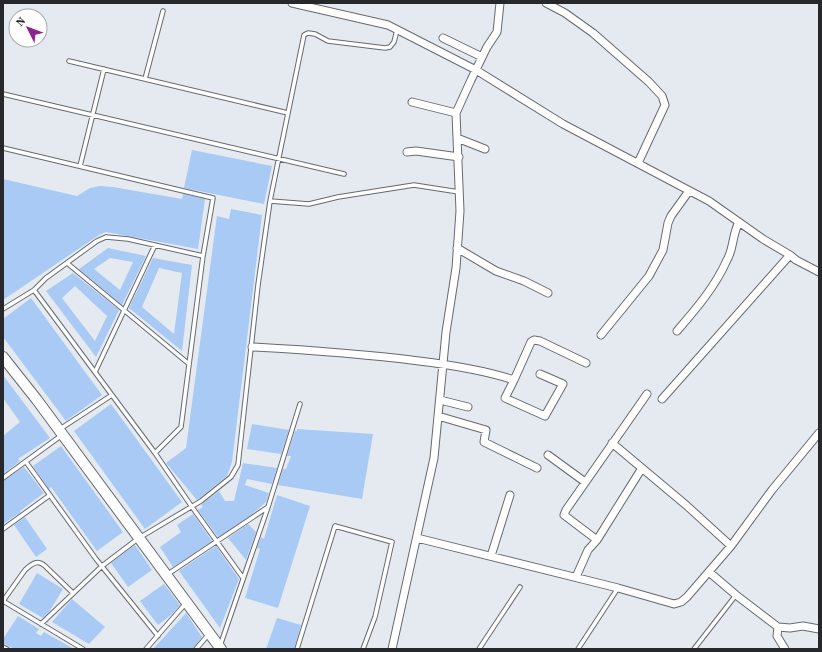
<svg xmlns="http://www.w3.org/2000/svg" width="822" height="652" font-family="'Source Serif 4',serif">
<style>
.building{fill:#a9caf4;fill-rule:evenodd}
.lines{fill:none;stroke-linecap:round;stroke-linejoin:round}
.lane-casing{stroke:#666a70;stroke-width:5.5}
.street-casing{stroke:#666a70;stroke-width:9}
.secondary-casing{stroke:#666a70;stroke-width:12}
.lane{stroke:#fff;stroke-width:3.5}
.street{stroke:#fff;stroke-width:7}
.secondary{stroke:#fff;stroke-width:10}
</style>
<rect width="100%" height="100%" fill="#e5eaf0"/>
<path class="building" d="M192 150 272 166 264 204 184 188Z
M3 179 77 196 90 188 100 186 113 187 182 199 183 194 205 199 198 249 106 232 99 235 3 300Z
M231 209 262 215 232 462 227 476 197 500 166 463 186 448 216 223 217 216 229 219Z
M108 248 146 256 122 305 79 269ZM110 258 133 262 120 290 94 269Z
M153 258 192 265 182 351 129 308ZM159 268 182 273 174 334 142 307Z
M73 273 119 310 96 357 46 291ZM75 286 107 316 95 341 62 298Z
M31 298 102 395 66 421 3 337V319Z
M3 375 50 438 18 459 20 461 3 474V436L20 422 3 398Z
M111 404 182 502 145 529 74 431Z
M252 424 289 430 281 454 247 449Z
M297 429 373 434 362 499 278 485 283 469H286L291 456H287L295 431H297Z
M61 446 123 532 97 551 51 487 49 489 33 466Z
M243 463 277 468 272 484 247 479 245 485 269 493 266 502 251 515 218 537 198 510 203 507 201 505 219 491 225 501H234Z
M24 467 44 493 20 511 21 512 3 524V481Z
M277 495 310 506 278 608 245 598 260 549 257 548 261 537 264 539Z
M193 514 212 541 173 567 160 547 181 532 177 525Z
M25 517 47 549 36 557 14 525Z
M248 524 256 532 246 560 228 538Z
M135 545 152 570 128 587 111 563Z
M216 546 239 579 220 628 179 571Z
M37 573 63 589 49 612 43 618 19 604Z
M164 584 180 605 171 615 158 625 140 601Z
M72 599 105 627 89 644 52 622Z
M186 613 202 637 193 649H153Z
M18 616 39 629 36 633 41 636 44 632 74 649H14L3 643V639Z
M277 618 301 625 294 649H266Z"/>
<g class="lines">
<defs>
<path id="lane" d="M69 61 288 113
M145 79 163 11
M3 94 344 174
M3 148 213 198 203 256 181 427 155 453
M80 166 104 69
M270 201 309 204 338 197 414 185 459 192
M67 263 189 364
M34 290 155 453 192 507 243 578
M3 309 34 290 46 278 97 241 106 237 128 239 203 256
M95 372 155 245
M60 429 112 395
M26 462 96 559 158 636
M3 478 62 435
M3 529 50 495
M168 574 268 507
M3 601 25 570C32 564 37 559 45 566L73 593
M3 601 83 649
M41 624 102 566 139 538 201 501 231 477 238 465 258 285 270 201 304 35 308 33 315 34 328 41 385 48 390 47 394 42 397 30
M220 646 268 507 300 404
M3 647 7 649
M146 649 186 603
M196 649 208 635
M297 649 335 526 392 542 375 617 363 649
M479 649 520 587
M578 649 618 588
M694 649 736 595"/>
<path id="street" d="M292 3 388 25 476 70 563 124 709 201 763 239 790 255 796 260 819 272
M546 3 565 13 593 33 649 82 662 96 665 105 638 163
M443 38 482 57
M412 102 456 113
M457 138 485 149
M407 152 416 151 459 157
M457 248 496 271 524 281 548 293
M677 331C696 309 715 287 727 260 734 248 732 235 739 222
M601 335 649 276 663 250 668 223 671 216 689 191
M252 347C307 350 363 354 419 361 451 365 484 370 514 380
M540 374 563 384 545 416 505 398 514 380 531 342 534 340 540 341 586 363
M662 399 790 255
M440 400 468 407
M438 416 486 430 484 442 537 468
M612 443 686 505 731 546
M548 455 585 482
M417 538 618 588 674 604 681 602 687 597 731 546 772 490 819 433
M597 540 564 515 566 510 647 394
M491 556 510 495
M709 572 736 595 778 627 790 628 803 626 819 629
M576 577 588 550 597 540 642 468
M778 627 777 636 785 649
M392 649 434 458 446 332 456 268 460 211 456 113 471 80 487 47 497 32 500 3"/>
<path id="secondary" d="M3 357 37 400 221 649"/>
</defs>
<use href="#lane" class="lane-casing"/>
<use href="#street" class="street-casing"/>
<use href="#secondary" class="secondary-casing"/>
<use href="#lane" class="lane"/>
<use href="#street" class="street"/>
<use href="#secondary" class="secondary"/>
</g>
<rect width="822" height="652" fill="none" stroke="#26282b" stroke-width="8"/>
<g transform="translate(28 28) rotate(312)"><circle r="19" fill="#ffffff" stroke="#a8a9aa"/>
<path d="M0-3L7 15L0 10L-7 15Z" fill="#8b258c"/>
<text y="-6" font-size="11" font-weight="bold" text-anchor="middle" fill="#26282b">N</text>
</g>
</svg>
